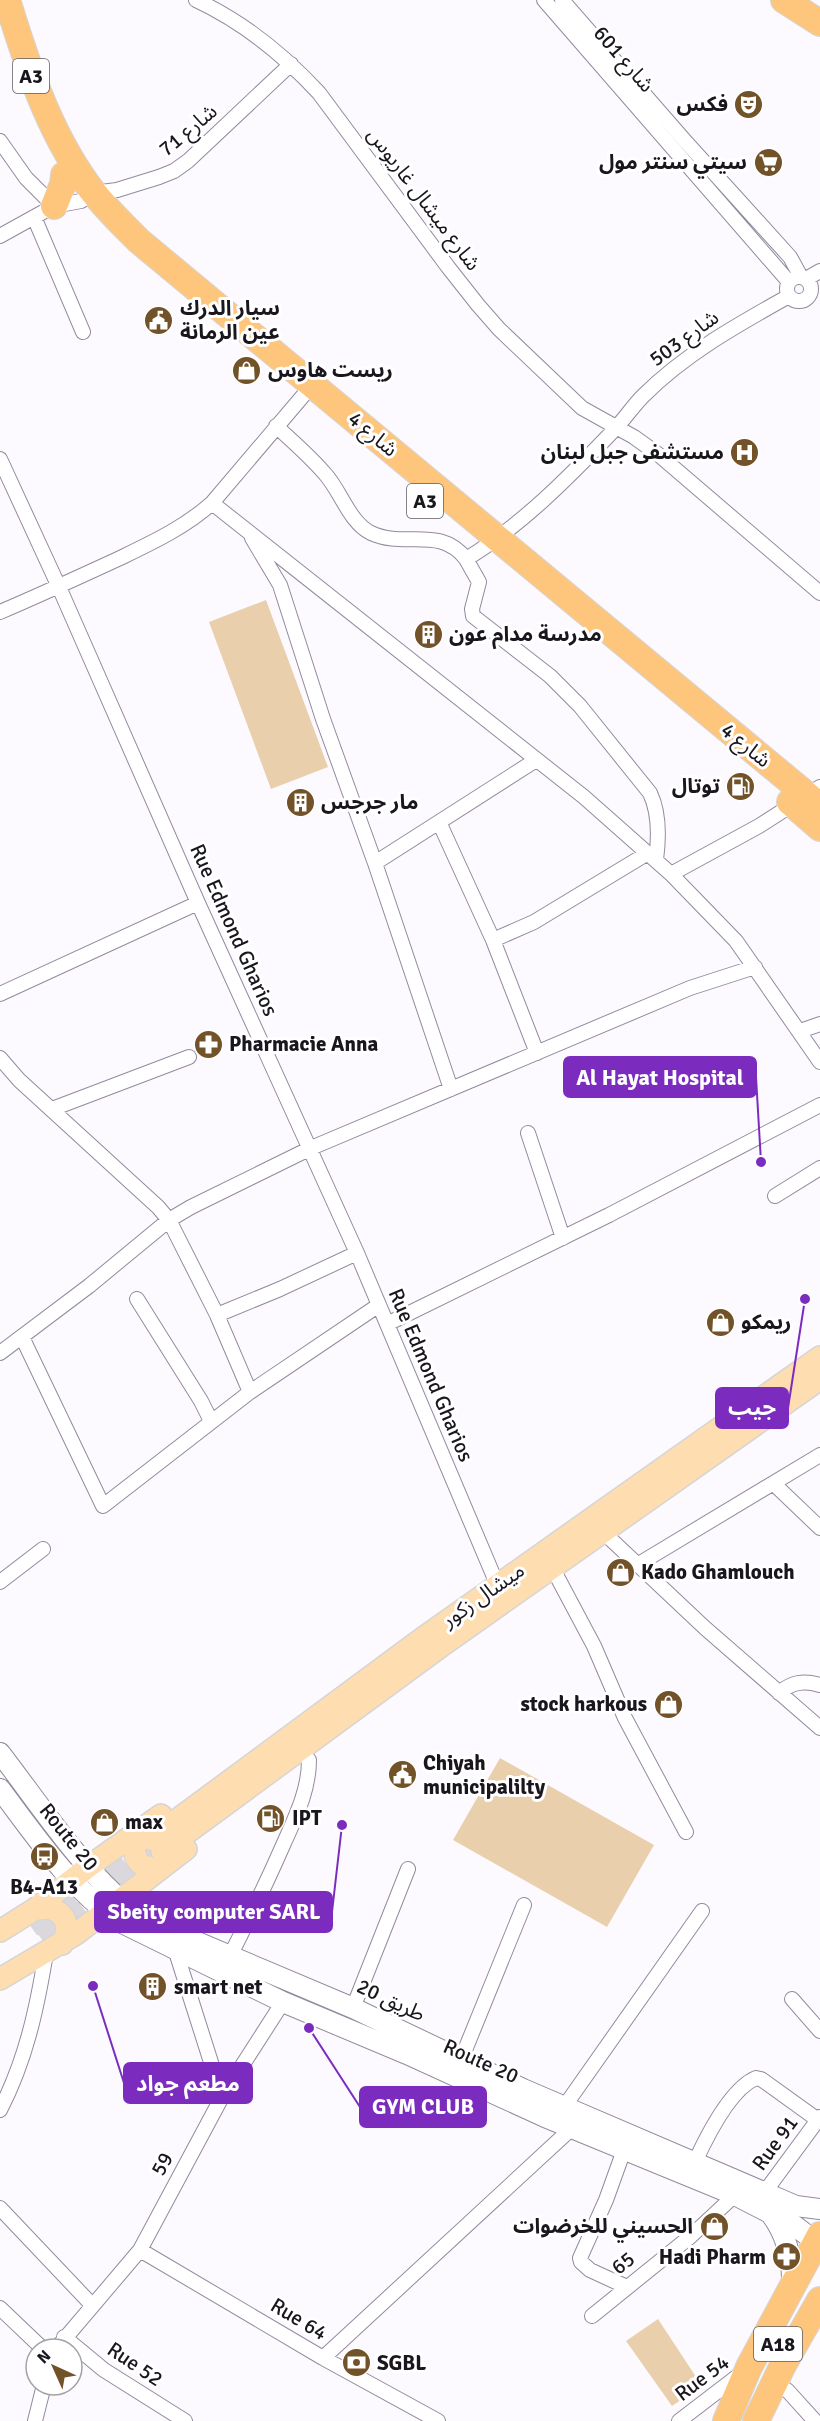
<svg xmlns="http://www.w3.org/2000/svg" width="820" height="2421" font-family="Signika,'Noto Sans Arabic',sans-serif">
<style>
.green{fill:#eacfad}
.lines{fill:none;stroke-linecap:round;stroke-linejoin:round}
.primary-tunnel{stroke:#dad8dc;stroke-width:21;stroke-dasharray:21 10;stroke-linecap:butt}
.street-casing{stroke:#938a9e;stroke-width:16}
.secondary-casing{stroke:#938a9e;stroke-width:22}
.primary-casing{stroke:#d6d5d6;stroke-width:24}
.highway-casing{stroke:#d6d5d6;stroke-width:28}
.street{stroke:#fff;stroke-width:14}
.secondary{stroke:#fff;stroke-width:20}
.primary{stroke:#feddb1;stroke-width:21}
.highway{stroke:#fec67d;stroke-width:26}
.labels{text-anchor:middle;stroke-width:6;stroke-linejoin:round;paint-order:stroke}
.shield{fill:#fff;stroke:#5e5c61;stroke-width:1.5}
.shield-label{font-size:20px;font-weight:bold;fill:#19161d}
.street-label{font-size:21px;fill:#19161d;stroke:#fff}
.poi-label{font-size:21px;font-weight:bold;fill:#19161d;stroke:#fff;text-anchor:start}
.leader{fill:none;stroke:#7b2cbf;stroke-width:2}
.callout-dot{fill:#7b2cbf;stroke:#fff;stroke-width:2}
.callout{fill:#7b2cbf;stroke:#7b2cbf;stroke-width:2}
.callout-label{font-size:22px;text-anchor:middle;font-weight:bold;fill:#fff}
</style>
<rect width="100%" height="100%" fill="#fcfafe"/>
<path class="green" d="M266 600 328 767 271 789 209 622Z
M500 1758 654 1845 607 1927 453 1840Z
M658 2319 702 2386 672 2406 626 2341Z"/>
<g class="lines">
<path class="primary-tunnel" d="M31 1927 148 1841
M43 1941 158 1855"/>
<defs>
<path id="street" d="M196 0C243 22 284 55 319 93L448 267 478 305 499 329 582 408 634 437 659 455 820 593
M544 0 789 282
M562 0 686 142 790 257 801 277
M0 141 26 178 54 206
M34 217 83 332
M0 236 54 206 81 201 93 193 117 190 159 177 174 171 188 161 291 64
M787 289a12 12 0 1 1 24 0a12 12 0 1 1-24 0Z
M806 279 820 271
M276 426C293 442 311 457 326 475 341 492 350 523 371 533 405 549 440 525 466 559
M0 459 59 587 198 903 357 1253 497 1584
M212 503 584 797 671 874 736 941 820 1062
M252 538 280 585 323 719 375 863 451 1089
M0 612C40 595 79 577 118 559 151 543 184 528 212 503L313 384
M439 822 493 940 537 1053
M656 860C659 838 660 814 650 793L580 706 550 676 473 616 472 609 479 582 466 559C521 526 569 477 613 431 624 420 632 407 643 396 685 354 737 325 789 296
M375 863 536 760
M671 874 759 826 820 787
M493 940 534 922 648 853
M0 994 198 903
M800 1031 820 1024
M0 1058 19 1080 158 1207 169 1220 217 1315 250 1392 103 1506 22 1337
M52 1109 189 1057
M528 1133 563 1238
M775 1196 820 1168
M137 1299 201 1401 211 1421
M217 1315 280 1289 357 1253
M387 1324 609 1215 820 1105
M0 1353 89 1286 169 1220 191 1207 311 1148 690 988 755 967
M250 1392 379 1305
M774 1484 820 1528
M603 1532 705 1628 820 1728
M637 1565 820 1455
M553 1569 594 1646 625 1718 686 1832
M0 1582 43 1549
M779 1693C792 1682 804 1680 820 1685
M176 1952 222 2097
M230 1956C249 1919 267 1882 284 1843 296 1816 309 1790 309 1760
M792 1999 820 2031
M353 2008 408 1869
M461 2060 524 1905
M564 2107 702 1911
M0 2110C26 2060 37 2008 46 1953
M624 2150 606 2200 580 2258 581 2262 590 2270 627 2287
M695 2162C706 2138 730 2089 756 2078L761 2079 818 2120
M764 2193 820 2117
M0 2208 92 2305
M140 2250 323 2358 438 2421
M0 2308 43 2349
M592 2316 691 2236 735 2195
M64 2337 104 2370 185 2421
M56 2349 140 2250 222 2097 283 2002
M323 2358 572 2128
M787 2390 815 2421
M35 2421 44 2385
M679 2421 743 2372"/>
<path id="secondary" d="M0 1753C41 1806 79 1866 131 1909 143 1918 158 1924 171 1931L353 2008 523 2089 796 2206 820 2209
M0 1789C36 1837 70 1888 120 1922L283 2002 407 2054 545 2117 735 2195 795 2226 820 2245
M771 2214C787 2236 793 2259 792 2286"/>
<path id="primary" d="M146 1829 134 1848C135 1870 154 1871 169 1862
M151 1839 423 1638 820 1357
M162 1851 444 1644 820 1379
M35 1909C41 1909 49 1907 54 1910 69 1916 69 1933 62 1944
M0 1931 35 1909 88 1867 161 1815
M0 1979 76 1934 186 1849"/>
<path id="highway" d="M7 0C27 64 47 128 87 184 102 205 121 223 139 241L820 806
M784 0 820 23
M54 206 63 184 64 175
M790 802 820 828
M726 2421 749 2367 820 2235
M756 2421 783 2365 820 2300"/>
</defs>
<use href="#street" class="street-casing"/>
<use href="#secondary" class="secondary-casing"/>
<use href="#primary" class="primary-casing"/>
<use href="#highway" class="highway-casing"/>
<use href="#street" class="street"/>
<use href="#secondary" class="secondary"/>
<use href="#primary" class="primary"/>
<use href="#highway" class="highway"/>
</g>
<defs>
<symbol id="theatre-disc" viewBox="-11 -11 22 22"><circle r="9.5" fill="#725228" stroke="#fff"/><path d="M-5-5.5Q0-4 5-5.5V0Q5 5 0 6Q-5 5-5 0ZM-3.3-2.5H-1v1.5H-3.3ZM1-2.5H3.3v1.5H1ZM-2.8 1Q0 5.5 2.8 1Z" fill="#fff"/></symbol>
<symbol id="supermarket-disc" viewBox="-11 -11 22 22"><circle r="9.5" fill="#725228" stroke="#fff"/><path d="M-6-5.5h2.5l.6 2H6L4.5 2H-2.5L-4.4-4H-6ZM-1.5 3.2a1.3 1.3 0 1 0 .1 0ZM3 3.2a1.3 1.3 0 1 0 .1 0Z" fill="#fff"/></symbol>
<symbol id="civic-disc" viewBox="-11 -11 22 22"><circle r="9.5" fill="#725228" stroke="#fff"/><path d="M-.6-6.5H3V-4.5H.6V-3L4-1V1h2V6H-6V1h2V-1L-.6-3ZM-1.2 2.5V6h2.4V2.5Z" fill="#fff"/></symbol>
<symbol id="shop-disc" viewBox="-11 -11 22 22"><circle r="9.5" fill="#725228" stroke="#fff"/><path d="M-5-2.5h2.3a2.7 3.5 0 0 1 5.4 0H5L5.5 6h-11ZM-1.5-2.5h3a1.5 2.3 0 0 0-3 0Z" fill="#fff"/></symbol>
<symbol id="hospital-disc" viewBox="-11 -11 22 22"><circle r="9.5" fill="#725228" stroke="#fff"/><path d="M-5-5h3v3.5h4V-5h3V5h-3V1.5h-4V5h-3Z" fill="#fff"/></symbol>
<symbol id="building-disc" viewBox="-11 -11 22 22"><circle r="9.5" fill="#725228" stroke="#fff"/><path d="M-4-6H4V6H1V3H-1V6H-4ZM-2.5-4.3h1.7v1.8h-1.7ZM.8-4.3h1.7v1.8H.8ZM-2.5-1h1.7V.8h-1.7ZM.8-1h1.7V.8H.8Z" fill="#fff"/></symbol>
<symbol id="fuel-disc" viewBox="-11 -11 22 22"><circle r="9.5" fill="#725228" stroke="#fff"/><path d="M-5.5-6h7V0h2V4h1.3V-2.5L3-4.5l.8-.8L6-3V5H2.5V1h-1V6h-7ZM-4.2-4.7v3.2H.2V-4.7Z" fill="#fff"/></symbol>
<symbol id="pharmacy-disc" viewBox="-11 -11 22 22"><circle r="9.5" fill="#725228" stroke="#fff"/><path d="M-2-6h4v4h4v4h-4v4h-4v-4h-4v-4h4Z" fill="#fff"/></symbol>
<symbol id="bus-disc" viewBox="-11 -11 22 22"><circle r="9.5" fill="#725228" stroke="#fff"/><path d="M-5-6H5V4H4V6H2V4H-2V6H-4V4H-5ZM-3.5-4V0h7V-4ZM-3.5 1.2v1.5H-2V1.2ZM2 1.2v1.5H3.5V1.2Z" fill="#fff"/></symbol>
<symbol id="bank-disc" viewBox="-11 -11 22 22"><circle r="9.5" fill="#725228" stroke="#fff"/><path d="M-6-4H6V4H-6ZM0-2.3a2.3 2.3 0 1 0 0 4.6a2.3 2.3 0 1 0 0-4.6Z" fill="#fff"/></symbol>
</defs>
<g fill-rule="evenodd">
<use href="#theatre-disc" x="732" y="88" width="33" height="33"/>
<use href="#supermarket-disc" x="752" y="146" width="33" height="33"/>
<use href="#civic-disc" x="142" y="304" width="33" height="33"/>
<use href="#shop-disc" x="230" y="354" width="33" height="33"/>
<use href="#hospital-disc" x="728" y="436" width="33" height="33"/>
<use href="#building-disc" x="412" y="618" width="33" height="33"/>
<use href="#fuel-disc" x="724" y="770" width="33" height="33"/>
<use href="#building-disc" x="284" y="786" width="33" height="33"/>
<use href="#pharmacy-disc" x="192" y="1028" width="33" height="33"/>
<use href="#shop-disc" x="704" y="1306" width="33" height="33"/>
<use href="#shop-disc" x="604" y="1556" width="33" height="33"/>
<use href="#shop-disc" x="652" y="1688" width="33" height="33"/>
<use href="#civic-disc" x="386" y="1758" width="33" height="33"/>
<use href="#fuel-disc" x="254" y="1802" width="33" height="33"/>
<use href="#shop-disc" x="88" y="1806" width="33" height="33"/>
<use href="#bus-disc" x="28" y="1840" width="33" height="33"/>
<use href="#building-disc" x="136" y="1970" width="33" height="33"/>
<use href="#shop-disc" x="698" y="2210" width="33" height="33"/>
<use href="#pharmacy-disc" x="770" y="2240" width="33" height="33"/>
<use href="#bank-disc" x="340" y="2346" width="33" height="33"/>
</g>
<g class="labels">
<g class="shield">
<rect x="13" y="59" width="36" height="34" rx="4.5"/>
<rect x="407" y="484" width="36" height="34" rx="4.5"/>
<rect x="754" y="2327" width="48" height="34" rx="4.5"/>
</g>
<g class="shield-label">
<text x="31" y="83">A3</text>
<text x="425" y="508">A3</text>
<text x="778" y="2351">A18</text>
</g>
<g class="street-label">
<text transform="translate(624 59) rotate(49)" y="7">شارع 601</text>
<text transform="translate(188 130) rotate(-40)" y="7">شارع 71</text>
<text transform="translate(424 199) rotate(53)" y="7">شارع ميشال غاريوس</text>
<text transform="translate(684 338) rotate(-36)" y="7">شارع 503</text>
<text transform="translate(373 434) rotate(40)" y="7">شارع 4</text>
<text transform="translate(746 745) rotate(39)" y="7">شارع 4</text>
<text transform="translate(234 930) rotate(66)" y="7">Rue Edmond Gharios</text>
<text transform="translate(431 1375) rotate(67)" y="7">Rue Edmond Gharios</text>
<text transform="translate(483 1595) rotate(-35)" y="7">ميشال زكور</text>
<text transform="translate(69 1837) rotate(51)" y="7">Route 20</text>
<text transform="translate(391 2000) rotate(25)" y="7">طريق 20</text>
<text transform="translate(481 2061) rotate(24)" y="7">Route 20</text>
<text transform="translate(775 2143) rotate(-54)" y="7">Rue 91</text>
<text transform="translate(162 2164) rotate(-62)" y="7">59</text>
<text transform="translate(623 2263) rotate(-39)" y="7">65</text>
<text transform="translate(299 2319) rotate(31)" y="7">Rue 64</text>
<text transform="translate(135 2364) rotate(34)" y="7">Rue 52</text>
<text transform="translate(702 2378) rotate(-37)" y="7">Rue 54</text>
</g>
<g class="poi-label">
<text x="728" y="111" text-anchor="end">فكس</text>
<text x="747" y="169" text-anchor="end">سيتي سنتر مول</text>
<text x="180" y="315">سيار الدرك<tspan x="180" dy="24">عين الرمانة</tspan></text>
<text x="268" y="377">ريست هاوس</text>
<text x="724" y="459" text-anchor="end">مستشفى جبل لبنان</text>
<text x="449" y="641">مدرسة مدام عون</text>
<text x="720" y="793" text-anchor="end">توتال</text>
<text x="321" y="809">مار جرجس</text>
<text x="229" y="1051">Pharmacie Anna</text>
<text x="741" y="1329">ريمكو</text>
<text x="641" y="1579">Kado Ghamlouch</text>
<text x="647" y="1711" text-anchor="end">stock harkous</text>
<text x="423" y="1770">Chiyah<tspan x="423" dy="24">municipalilty</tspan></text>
<text x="292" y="1825">IPT</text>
<text x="125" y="1829">max</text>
<text x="44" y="1894" text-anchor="middle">B4-A13</text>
<text x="174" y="1994">smart net</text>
<text x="693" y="2233" text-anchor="end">الحسيني للخرضوات</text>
<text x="766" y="2264" text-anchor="end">Hadi Pharm</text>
<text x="377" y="2370">SGBL</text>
</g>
</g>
<path class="leader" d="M761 1162L756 1077M805 1299L788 1408M342 1825L332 1912M93 1986L124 2083M309 2028L360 2107"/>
<g class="callout-dot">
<circle cx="761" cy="1162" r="6"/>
<circle cx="805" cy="1299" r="6"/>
<circle cx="342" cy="1825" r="6"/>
<circle cx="93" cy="1986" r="6"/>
<circle cx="309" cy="2028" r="6"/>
</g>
<g class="callout">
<rect x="564" y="1057" width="192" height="40" rx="6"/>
<rect x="716" y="1388" width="72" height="40" rx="6"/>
<rect x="95" y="1892" width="237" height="40" rx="6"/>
<rect x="124" y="2063" width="128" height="40" rx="6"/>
<rect x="360" y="2087" width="126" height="40" rx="6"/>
</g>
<g class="callout-label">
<text x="660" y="1085">Al Hayat Hospital</text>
<text x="752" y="1415">جيب</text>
<text x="214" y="1919">Sbeity computer SARL</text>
<text x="188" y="2091">مطعم جواد</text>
<text x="423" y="2114">GYM CLUB</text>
</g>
<g transform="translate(54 2367) rotate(315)"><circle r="28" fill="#ffffff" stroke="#a3a2a5" stroke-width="1.5"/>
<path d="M0-4.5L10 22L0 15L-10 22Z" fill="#725228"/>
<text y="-9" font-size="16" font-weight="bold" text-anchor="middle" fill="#19161d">N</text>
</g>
</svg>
